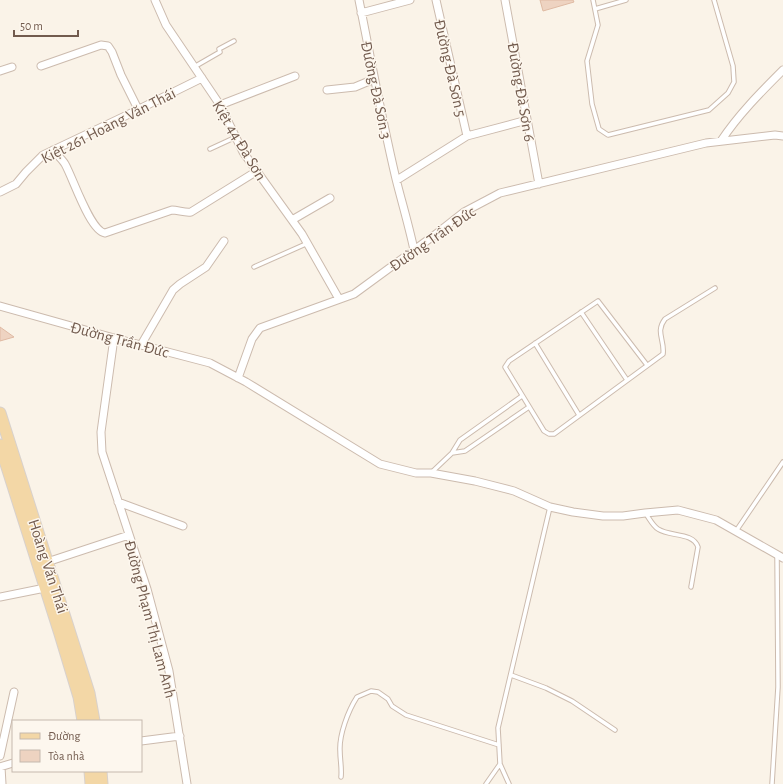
<svg xmlns="http://www.w3.org/2000/svg" width="783" height="784" font-family="'Alegreya Sans',sans-serif">
<style>
.building{fill:#eed3c1;stroke:#dfbaa3}
.lines{fill:none;stroke-linecap:round;stroke-linejoin:round}
.lane-casing{stroke:#ccbbae;stroke-width:5.5}
.street-casing{stroke:#ccbbae;stroke-width:9}
.primary-casing{stroke:#d8d1cd;stroke-width:13}
.lane{stroke:#fff;stroke-width:3.5}
.street{stroke:#fff;stroke-width:7}
.primary{stroke:#f3d7a6;stroke-width:11}
.labels{text-anchor:middle;stroke-width:3;stroke-linejoin:round;paint-order:stroke}
.street-label{font-size:16px;fill:#725b4e;stroke:#fdf7ee}
</style>
<rect width="100%" height="100%" fill="#faf3e8"/>
<path class="building" d="M540 0H573L574 2 543 11Z
M0 327 14 337 0 341Z"/>
<g class="lines">
<defs>
<path id="lane" d="M593 0 598 25 587 61 592 104 599 129 608 135 709 110 728 93 734 82 733 66 714 0
M595 9 626 0
M194 67 220 52 219 49 234 41
M210 149 236 137
M254 267 308 243
M581 312 627 380
M535 343 579 415
M647 365 598 301 509 361 505 367 544 431 549 434H554L663 354C665 340 655 332 665 319L715 288
M522 396 460 440 452 453 465 451 529 407
M432 472 452 453
M646 514C649 518 653 526 658 529 670 537 693 532 698 547L691 587
M736 531 783 462
M511 675 546 688 572 701 615 730
M341 777C342 768 340 760 340 751 339 735 348 711 357 697L371 691 378 692 388 699 392 706 406 715 499 745
M486 784 500 764
M509 784 500 764 498 728 550 507
M772 784 778 687 777 555"/>
<path id="street" d="M155 0 166 25 220 105 243 152 302 234 339 299
M359 0C371 60 382 120 396 179 402 203 409 226 414 250
M436 0 467 136
M505 0 539 184
M361 13 410 0
M41 66 101 45 108 46 112 52 121 75 138 109
M0 71 12 67
M327 90 355 87 374 79
M220 105 295 76
M721 141C738 115 761 92 783 70
M53 150C57 155 62 159 65 164 73 178 90 231 105 233L172 210C178 210 185 213 191 212L257 171
M397 180 467 136 527 120
M0 192 16 184 26 172 43 155 123 117 202 78
M292 220 330 198
M0 306 114 338 210 363 246 382 380 464 416 473H431L475 481 514 491 550 507 573 512 603 516H623L645 513 678 510 716 520 783 558
M114 338 101 432 102 452 147 589 169 671 187 784
M141 345 173 290 180 284 206 267 224 241
M238 378 252 339 260 328 354 294 436 234 464 212 500 193 706 143 775 135 783 136
M118 502 183 526
M47 562 129 535
M0 597 45 588
M141 741 180 736
M0 756 14 692
M0 767 13 763
M1 767 2 784"/>
<path id="primary" d="M0 413 89 693 94 721
M0 445 60 634 79 697 83 721
M90 771 91 784
M101 771 102 784"/>
</defs>
<use href="#lane" class="lane-casing"/>
<use href="#street" class="street-casing"/>
<use href="#primary" class="primary-casing"/>
<use href="#lane" class="lane"/>
<use href="#street" class="street"/>
<use href="#primary" class="primary"/>
</g>
<g class="labels">
<g class="street-label">
<text transform="translate(451 68) rotate(77)" y="6">Đường Đà Sơn 5</text>
<text transform="translate(377 90) rotate(78)" y="6">Đường Đà Sơn 3</text>
<text transform="translate(522 92) rotate(80)" y="6">Đường Đà Sơn 6</text>
<text transform="translate(108 125) rotate(-27)" y="6">Kiệt 261 Hoàng Văn Thái</text>
<text transform="translate(240 140) rotate(59)" y="6">Kiệt 44 Đà Sơn</text>
<text transform="translate(432 238) rotate(-35)" y="6">Đường Trần Đức</text>
<text transform="translate(120 339) rotate(15)" y="6">Đường Trần Đức</text>
<text transform="translate(49 566) rotate(72)" y="6">Hoàng Văn Thái</text>
<text transform="translate(151 619) rotate(75)" y="6">Đường Phạm Thị Lam Anh</text>
</g>
</g>
<rect x="12" y="720" width="130" height="52" fill="#fdf7ee" stroke="#c5b9ae"/>
<rect x="20" y="733" width="20" height="6" fill="#f3d7a6" stroke="#c5b9ae"/>
<text x="48" y="740" font-size="12" fill="#725b4e">Đường</text>
<rect x="20" y="750" width="20" height="12" fill="#eed3c1" stroke="#c5b9ae"/>
<text x="48" y="760" font-size="12" fill="#725b4e">Tòa nhà</text>
<path d="M14 30v6h64v-6" fill="none" stroke="#725b4e" stroke-width="2"/>
<text x="20" y="30" font-size="12" fill="#725b4e" stroke="#fdf7ee" stroke-width="3" paint-order="stroke">50 m</text>
</svg>
